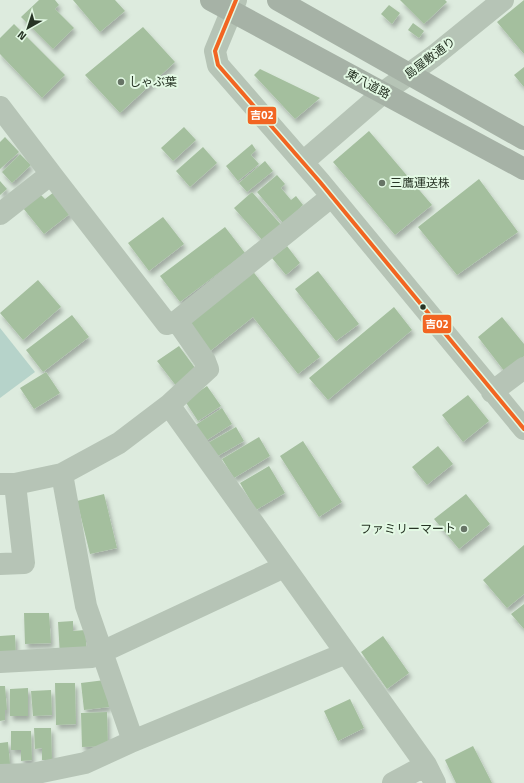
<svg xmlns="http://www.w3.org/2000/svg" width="524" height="783" font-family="'Titillium Web','Noto Sans JP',sans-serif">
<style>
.green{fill:#b6d3ca}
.building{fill:#a4bf9e;filter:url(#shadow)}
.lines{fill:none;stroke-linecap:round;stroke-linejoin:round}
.minor{stroke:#b6c4b6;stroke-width:22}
.major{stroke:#a6b2a6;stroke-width:22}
.bus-1-casing{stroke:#e3f9e4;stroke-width:7}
.bus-1{stroke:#f26522;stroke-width:4}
.poi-dot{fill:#677466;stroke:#e3f9e4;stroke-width:1.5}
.bus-dot{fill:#273425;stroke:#e3f9e4;stroke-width:1.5}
.labels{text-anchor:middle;stroke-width:4;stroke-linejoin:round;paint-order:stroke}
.street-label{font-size:12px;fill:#273425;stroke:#e3f9e4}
.poi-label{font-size:12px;fill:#273425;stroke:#e3f9e4;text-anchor:start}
.line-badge{stroke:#e3f9e4;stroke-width:1.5}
.badge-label{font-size:11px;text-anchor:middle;font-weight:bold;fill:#fff}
</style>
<defs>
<filter id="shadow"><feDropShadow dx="2.5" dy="4.5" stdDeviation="2" flood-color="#0004"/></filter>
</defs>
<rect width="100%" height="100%" fill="#ddebde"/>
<path class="green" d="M0 328 35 372 0 398Z"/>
<path class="building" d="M39 0H55L59 5 55 9 74 28 53 49 21 17Z
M73 0H115L125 11 100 32Z
M400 0H445L447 2 424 24Z
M524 0V54L497 22Z
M389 5 400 13 392 24 381 14Z
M413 23 424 31 419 38 408 30Z
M14 24 65 75 42 98 0 54V38Z
M143 27 175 62 120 113 85 75Z
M524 67V87L514 75Z
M260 69 320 98 295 119 254 75Z
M184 127 196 140 173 161 161 148Z
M369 131 432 205 395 235 333 162Z
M5 137 19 152 0 169V142Z
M252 144 256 150 251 155 259 164 238 181 226 166Z
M203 147 217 163 190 187 176 171Z
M20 154 31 165 12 183 2 172Z
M265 161 273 171 247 192 239 183Z
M277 175 285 184 281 188 291 200 296 196 303 205 283 223 257 192Z
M479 179 518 232 457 275 418 227Z
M0 181 7 189 0 195Z
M54 192 71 213 44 234 23 208 40 194 45 199Z
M252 192 282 226 264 242 234 208Z
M163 217 184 244 149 271 128 243Z
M225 227 245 253 180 302 160 276Z
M287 246 300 263 286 275 272 258Z
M251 269 320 357 298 374 253 317 209 352 185 323Z
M318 271 359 324 336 341 295 289Z
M38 280 61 307 23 340 0 313Z
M394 307 412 330 328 400 309 378Z
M72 315 89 337 43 372 26 350Z
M502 317 524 344V356L505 372 478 337Z
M179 346 198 372 177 387 157 361Z
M46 372 60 393 34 409 20 388Z
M207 386 221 406 198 421 185 401Z
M468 395 489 421 463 442 442 415Z
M222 408 232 424 204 442 194 426Z
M236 427 244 441 216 457 208 443Z
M259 437 270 456 234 478 222 459Z
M303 441 342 502 319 517 280 456Z
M438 446 453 464 427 485 412 467Z
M269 466 285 493 256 510 240 483Z
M104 494 117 548 90 554 77 501Z
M466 494 490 524 459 549 434 519Z
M524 545V594L507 608 483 580Z
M524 604V629L511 614Z
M24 613H49L51 643 25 644Z
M73 621V631L85 630 87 654 60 656 58 622Z
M15 635 16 658 0 659V636Z
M383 636 409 673 387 689 361 652Z
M105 680 109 707 84 710 81 683Z
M55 683H75L76 724 56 725Z
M0 686H5L7 710H5V720L0 721Z
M28 688V716H10V689Z
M51 690 52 715 33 716 31 691Z
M350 699 364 728 338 741 324 711Z
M107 712 108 746 82 747 81 713Z
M34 728H51L52 760H42V748L35 749Z
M11 731H31L32 760 21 761V750H11Z
M8 742 10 764 0 765V743Z
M473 746 492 783H456L445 760Z"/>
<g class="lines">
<path class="minor" d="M236 0 215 51 218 65 320 182 524 429
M0 107 51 174 0 214
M303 162 384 92 434 56 503 0
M51 174 167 324 177 321
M492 392 524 368
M169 405 208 369 205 361 177 321 331 197
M0 484H15L62 474 119 443 169 405 426 765 435 783
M0 564 24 563 15 484
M0 662 92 657 102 652 86 606 62 474
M133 741 102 652 284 567
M0 775 32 774 85 763 133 741 346 653
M393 783 426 765"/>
<path class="major" d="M211 0 524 169
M278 0 524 139"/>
<defs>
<path id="bus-1" d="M236 0 215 51 218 65 320 182 524 429"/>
</defs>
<use href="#bus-1" class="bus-1-casing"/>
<use href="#bus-1" class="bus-1"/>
</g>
<g class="poi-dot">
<circle cx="121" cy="82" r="4"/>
<circle cx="382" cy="183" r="4"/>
<circle cx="464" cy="529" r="4"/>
</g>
<circle class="bus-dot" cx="423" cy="307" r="3.5"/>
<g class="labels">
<g class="street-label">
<text transform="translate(430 58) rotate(-37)" y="4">島屋敷通り</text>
<text transform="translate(368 84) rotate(28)" y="4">東八道路</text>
</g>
<g class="poi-label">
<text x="129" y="86">しゃぶ葉</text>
<text x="390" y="187">三鷹運送株</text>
<text x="456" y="533" text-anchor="end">ファミリーマート</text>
</g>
</g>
<g class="line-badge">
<rect x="247" y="106" width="30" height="19" rx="4" fill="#f26522"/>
<rect x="422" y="314" width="30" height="20" rx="4" fill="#f26522"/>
</g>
<g class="badge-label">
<text x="262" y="119">吉02</text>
<text x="437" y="328">吉02</text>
</g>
<g transform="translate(28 28) rotate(219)" stroke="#e3f9e4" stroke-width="3" paint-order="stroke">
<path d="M0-3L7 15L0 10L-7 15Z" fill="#273425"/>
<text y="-6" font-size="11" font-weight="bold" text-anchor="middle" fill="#273425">N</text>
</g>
</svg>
